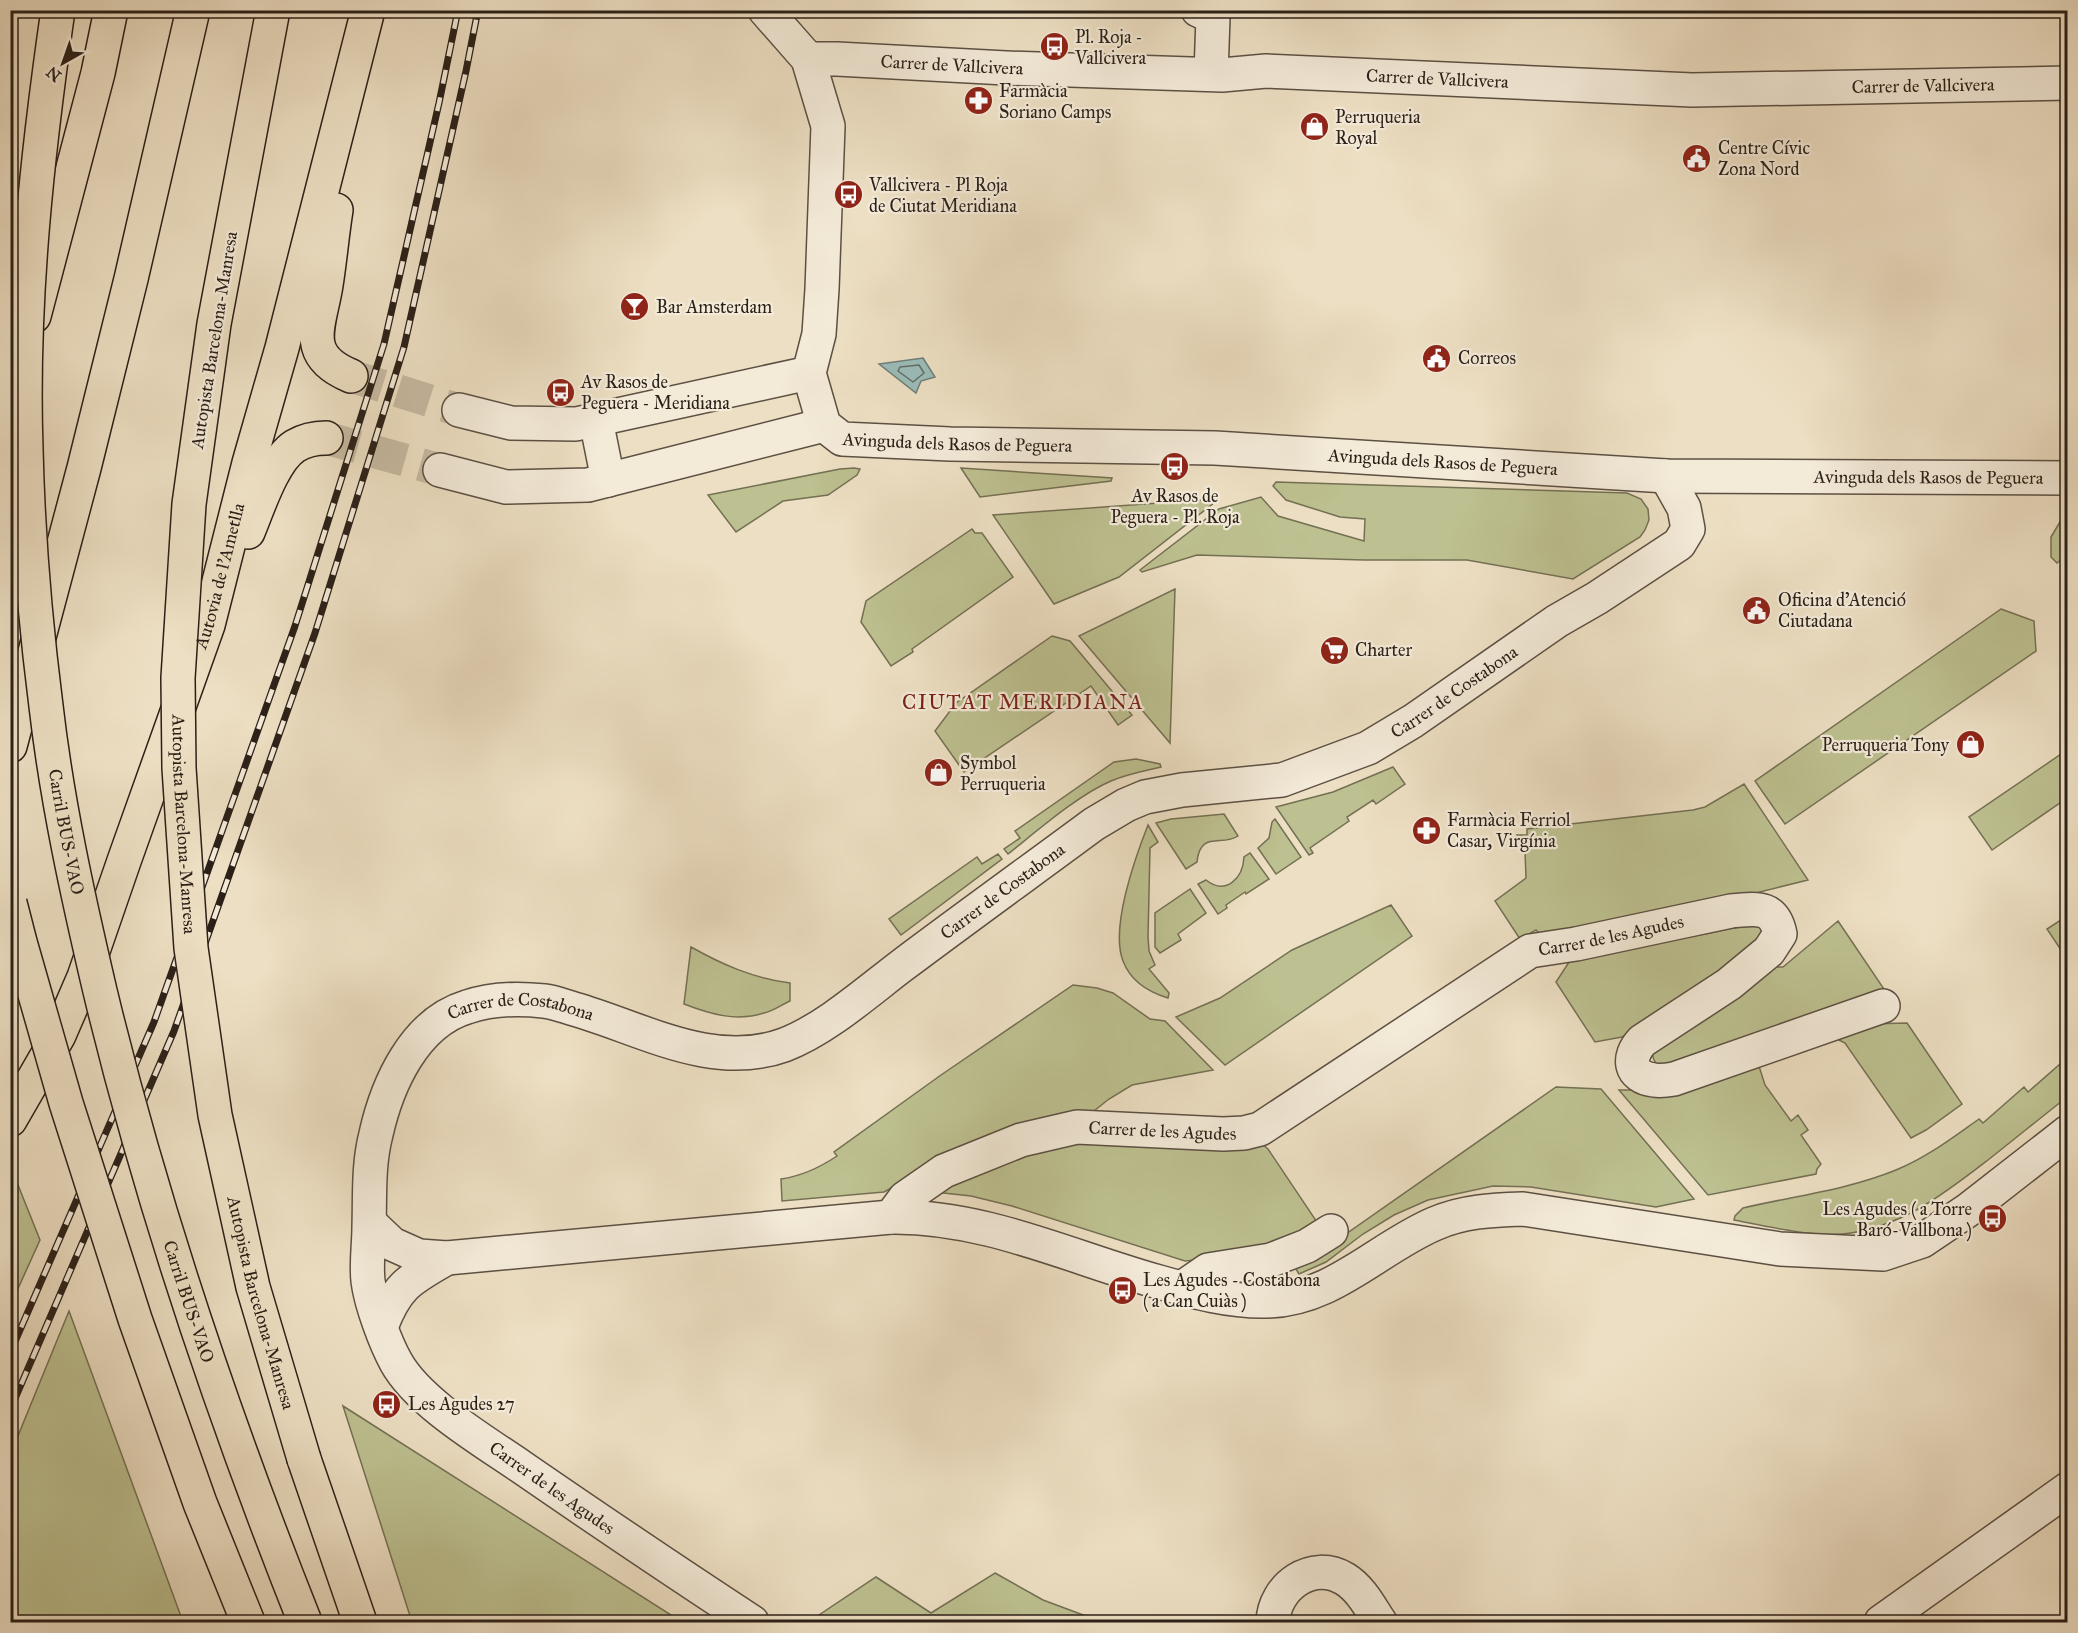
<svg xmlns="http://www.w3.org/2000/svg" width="2078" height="1633" font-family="'IM FELL Great Primer',serif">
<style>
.green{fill:#bdc090;stroke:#747054;stroke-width:1.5}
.water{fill:#9abcb8;stroke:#6e7e78;stroke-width:1.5}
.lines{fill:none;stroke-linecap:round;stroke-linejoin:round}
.shore{stroke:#626e68;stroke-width:1.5}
.highway-tunnel{stroke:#c6b9a1;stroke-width:33;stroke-dasharray:33 16;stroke-linecap:butt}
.street-casing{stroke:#5c5043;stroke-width:36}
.highway-casing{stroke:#2b2018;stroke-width:36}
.street{stroke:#f3ead8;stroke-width:33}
.highway{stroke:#eddfc3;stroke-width:33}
.rail-casing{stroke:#2b2018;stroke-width:7}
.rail{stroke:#f3ead8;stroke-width:4.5;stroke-dasharray:14;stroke-linecap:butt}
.highway-bridge-casing{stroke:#2b2018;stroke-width:36;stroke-linecap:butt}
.highway-bridge{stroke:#eddfc3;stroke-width:33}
.labels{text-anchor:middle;stroke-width:4.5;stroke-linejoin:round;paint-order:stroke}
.poi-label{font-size:18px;fill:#2b2018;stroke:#f3ead8;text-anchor:start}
.street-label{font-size:18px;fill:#2b2018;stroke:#f3ead8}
.quarter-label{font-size:21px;letter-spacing:1.5px;fill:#7a1f14;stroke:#f3ead8}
</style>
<rect width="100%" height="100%" fill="#eddfc3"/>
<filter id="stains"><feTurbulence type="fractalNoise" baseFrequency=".00333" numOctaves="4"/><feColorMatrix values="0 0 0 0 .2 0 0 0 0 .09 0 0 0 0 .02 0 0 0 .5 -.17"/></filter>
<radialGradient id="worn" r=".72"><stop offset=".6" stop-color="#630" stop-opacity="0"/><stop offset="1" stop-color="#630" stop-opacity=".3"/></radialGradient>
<path class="green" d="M854 468 860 469 857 475 828 495 783 501 736 532 708 495 840 469Z
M961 468 1112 478 1111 481 980 497Z
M1276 482 1627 493 1641 499 1648 509 1649 520 1645 530 1640 537 1573 579 1467 560H1364L1197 555 1142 572 1140 570 1219 509 1261 497 1278 516 1364 541 1365 519 1340 517 1286 500 1273 486Z
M1214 499V503L1119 577 1054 604 993 515Z
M2067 510V555L2057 563 2051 557V537Z
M972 529 975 533H982L1013 577 912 649 913 652 891 666 861 622 866 601Z
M1175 589 1170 743 1079 636Z
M2001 609 2034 621 2036 651 1785 824 1755 781Z
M1052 636 1070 641 1132 715 1118 725 1091 686 964 772 935 731 956 703Z
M2067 750V798L1992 850 1969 817Z
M1136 759 1160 764 1161 767C1144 771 1127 774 1111 781 1078 795 1037 831 1008 854L1004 849 1020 838 1015 831 1114 762Z
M1393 767 1405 784 1376 804 1373 800 1347 817 1349 821 1310 848 1313 853 1309 855 1276 807 1333 792Z
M1744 784 1808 880 1666 915 1540 934 1536 930 1520 939 1495 901 1526 878 1525 851 1517 835H1527V829L1693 810 1705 807Z
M1224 814 1238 836C1222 847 1200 830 1197 862L1186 869 1156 823 1171 819Z
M1275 819 1301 857 1276 874 1258 848 1269 838 1272 822Z
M1148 825 1158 842 1150 848 1148 937 1149 951 1155 965 1149 969 1169 993 1168 998C1148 992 1131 982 1123 961 1110 928 1135 858 1148 825Z
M1250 853 1269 879 1246 894 1245 892 1226 905 1227 908 1218 914 1198 884 1206 880C1226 896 1243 878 1244 857Z
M998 854 1002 859 901 935 889 919 977 857 982 864Z
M1190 889 1206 913 1178 934 1181 940 1160 953 1155 947V913Z
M1391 905 1412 936 1225 1065 1176 1017 1220 998 1292 950Z
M2067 916V959L2047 929Z
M1838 921 1886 992 1660 1067C1654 1062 1652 1058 1653 1051L1770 967H1783Z
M1753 924 1763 926 1770 938 1657 1016 1622 1037 1595 1042 1556 982 1571 959 1577 955 1705 934Z
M691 947C723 965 753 978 790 983V1001C781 1005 773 1011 764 1013 736 1022 710 1014 684 1004Z
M1073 985 1097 988 1113 993 1150 1019 1165 1021 1213 1070 1132 1085 1109 1099 1085 1118 944 1159 884 1192 782 1201 781 1179C802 1176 819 1168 837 1156L834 1152 941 1075Z
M1907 1023 1962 1104 1926 1130 1911 1138 1845 1043 1833 1037 1868 1024Z
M2067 1058V1097C2041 1118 2014 1139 1988 1160 1944 1194 1901 1228 1843 1234 1812 1237 1765 1226 1734 1220L1735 1216 1743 1208C1794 1196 1847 1190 1896 1170 1926 1158 1952 1138 1979 1119L1983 1123 2024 1087 2028 1092Z
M1757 1060 1765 1085 1791 1121 1798 1115 1808 1130 1801 1135 1821 1164 1817 1169 1816 1174 1708 1195 1619 1090H1656Z
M1556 1087 1601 1089 1694 1199 1656 1207 1531 1187 1493 1186 1428 1200 1394 1215 1363 1234 1326 1262 1299 1274 1296 1269Z
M1078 1139 1262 1144 1268 1149 1321 1228 1230 1257 1185 1261 1012 1206 971 1196 934 1192 972 1170Z
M18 1185 40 1240 11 1304V1195Z
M69 1311 183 1622H11V1453Z
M343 1406 682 1622H412Z
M995 1573 1043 1600 1102 1622H817L813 1619 876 1577 931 1613Z"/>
<path class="water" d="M923 358 935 377 921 381 916 393 879 364Z"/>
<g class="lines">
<path class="shore" d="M919 365 924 373 913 382 898 371 900 367Z"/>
<path class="highway-tunnel" d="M351 376 459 410
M326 438 440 470"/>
<defs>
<g id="street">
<path id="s1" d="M765 10 808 59 828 126 822 289 819 334 809 373 824 425 842 439 950 444 1215 448 1666 476 2068 478"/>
<path d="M1198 10 1213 17 1211 74"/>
<path id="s2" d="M808 59H837L1006 68 1222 75 1266 71 1692 90 2068 83"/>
<path d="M459 410 511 423 576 424 809 373"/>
<path d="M596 420 608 480"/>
<path d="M440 470 506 487 588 485 824 425"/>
<path id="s3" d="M891 1217 905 1198 944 1171 1021 1140 1077 1127 1223 1134 1244 1133 1260 1129 1530 951 1576 944 1731 911C1755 909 1774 904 1780 934L1769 951 1729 984 1642 1041C1627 1057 1629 1077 1654 1080 1660 1081 1668 1080 1674 1079L1883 1006"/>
<path d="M370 1223 392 1244 419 1256 447 1258 891 1217C986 1216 1069 1257 1159 1282 1194 1292 1230 1302 1267 1301 1332 1300 1378 1248 1434 1224 1463 1211 1493 1210 1523 1209L1780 1249 1883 1254 1922 1241 1968 1210 2068 1132"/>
<path d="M1182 1288 1208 1270 1271 1260 1307 1246 1331 1231"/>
<path d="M381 1327C397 1285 409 1280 447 1258"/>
<path id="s4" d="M752 1622C674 1571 597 1519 520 1466 482 1440 418 1402 396 1362 385 1342 371 1304 368 1281 366 1263 369 1244 369 1227 370 1195 368 1165 376 1134 387 1085 414 1023 467 1007 491 999 518 998 544 1001 554 1002 564 1006 574 1009 641 1028 712 1071 784 1045 824 1030 866 993 900 967 964 919 1029 872 1094 824L1126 805 1145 797 1182 790 1282 780 1368 748 1413 721 1557 621 1597 598 1679 544 1688 529 1684 508 1666 476"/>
<path d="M1273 1622C1274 1587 1312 1559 1345 1579 1361 1589 1370 1607 1380 1622"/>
<path d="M1881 1622 2068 1489"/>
</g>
<g id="highway">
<path d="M336 210C332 235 330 260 326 285 320 325 300 355 351 376"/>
<path d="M34 316 98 73 111 10"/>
<path d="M248 532C258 508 273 460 295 446 305 440 315 438 326 438"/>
<path d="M10 746 84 468 131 279 193 10"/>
<path id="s5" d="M10 1120 59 1035 84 977 124 861 208 625 249 463 282 348 368 10"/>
<path d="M304 1459 360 1622"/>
</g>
</defs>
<use href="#street" class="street-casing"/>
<use href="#highway" class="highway-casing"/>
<use href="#street" class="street"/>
<use href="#highway" class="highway"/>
<defs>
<path id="rail" d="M10 1353 154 1022 295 626 384 344 439 103 458 10
M10 1410 174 1031 315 633 404 347 466 71 478 10"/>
</defs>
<use href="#rail" class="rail-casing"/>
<use href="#rail" class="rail"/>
<defs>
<g id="highway-bridge">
<path id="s6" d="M58 10C37 156 21 302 26 449 28 535 35 620 46 706 57 802 78 897 100 991 152 1207 223 1416 305 1622"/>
<path id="s7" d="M273 10 214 324 189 504 178 678 179 768 191 948 215 1115 253 1287 304 1459"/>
<path d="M10 903 20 942 66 1103 135 1319 200 1503 248 1622"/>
</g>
</defs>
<use href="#highway-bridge" class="highway-bridge-casing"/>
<use href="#highway-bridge" class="highway-bridge"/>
</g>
<defs>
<symbol id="bus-disc" viewBox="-11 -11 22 22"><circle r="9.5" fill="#8f2418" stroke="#f3ead8"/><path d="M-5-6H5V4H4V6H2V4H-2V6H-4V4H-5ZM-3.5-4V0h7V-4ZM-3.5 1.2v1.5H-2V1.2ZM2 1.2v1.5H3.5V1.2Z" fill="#fff"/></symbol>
<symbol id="pharmacy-disc" viewBox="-11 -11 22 22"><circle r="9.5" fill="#8f2418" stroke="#f3ead8"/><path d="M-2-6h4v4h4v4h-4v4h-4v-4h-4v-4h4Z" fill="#fff"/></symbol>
<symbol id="shop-disc" viewBox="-11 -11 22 22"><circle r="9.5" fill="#8f2418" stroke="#f3ead8"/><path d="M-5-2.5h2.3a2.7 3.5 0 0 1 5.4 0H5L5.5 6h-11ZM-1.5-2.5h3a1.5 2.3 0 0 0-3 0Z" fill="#fff"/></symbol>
<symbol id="civic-disc" viewBox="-11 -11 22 22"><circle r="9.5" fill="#8f2418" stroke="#f3ead8"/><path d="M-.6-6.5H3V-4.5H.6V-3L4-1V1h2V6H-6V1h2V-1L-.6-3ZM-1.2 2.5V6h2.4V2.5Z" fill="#fff"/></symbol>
<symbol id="bar-disc" viewBox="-11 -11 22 22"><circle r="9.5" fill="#8f2418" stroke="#f3ead8"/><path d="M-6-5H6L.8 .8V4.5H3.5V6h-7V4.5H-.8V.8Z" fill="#fff"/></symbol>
<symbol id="supermarket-disc" viewBox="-11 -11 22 22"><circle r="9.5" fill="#8f2418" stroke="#f3ead8"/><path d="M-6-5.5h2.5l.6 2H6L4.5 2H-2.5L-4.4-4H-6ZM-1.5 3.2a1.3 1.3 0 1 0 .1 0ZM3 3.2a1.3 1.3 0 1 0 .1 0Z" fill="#fff"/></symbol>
</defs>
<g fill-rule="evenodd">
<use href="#bus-disc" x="1038" y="30" width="33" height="33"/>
<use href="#pharmacy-disc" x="962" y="84" width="33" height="33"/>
<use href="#shop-disc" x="1298" y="110" width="33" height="33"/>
<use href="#civic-disc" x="1680" y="142" width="33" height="33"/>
<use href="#bus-disc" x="832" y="178" width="33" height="33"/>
<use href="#bar-disc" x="618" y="290" width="33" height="33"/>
<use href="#civic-disc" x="1420" y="342" width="33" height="33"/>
<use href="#bus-disc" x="544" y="376" width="33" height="33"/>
<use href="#bus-disc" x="1158" y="450" width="33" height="33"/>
<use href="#civic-disc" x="1740" y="594" width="33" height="33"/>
<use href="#supermarket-disc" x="1318" y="634" width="33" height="33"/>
<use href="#shop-disc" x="1954" y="728" width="33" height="33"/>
<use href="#shop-disc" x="922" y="756" width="33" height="33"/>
<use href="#pharmacy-disc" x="1410" y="814" width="33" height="33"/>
<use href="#bus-disc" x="1976" y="1202" width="33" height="33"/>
<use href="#bus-disc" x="1106" y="1274" width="33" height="33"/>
<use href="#bus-disc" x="370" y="1388" width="33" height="33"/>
</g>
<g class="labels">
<g class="poi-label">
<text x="1075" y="43">Pl. Roja -<tspan x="1075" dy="21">Vallcivera</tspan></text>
<text x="999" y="97">Farmàcia<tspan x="999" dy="21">Soriano Camps</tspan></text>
<text x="1335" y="123">Perruqueria<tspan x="1335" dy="21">Royal</tspan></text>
<text x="1718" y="154">Centre Cívic<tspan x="1718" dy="21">Zona Nord</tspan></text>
<text x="869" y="191">Vallcivera - Pl Roja<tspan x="869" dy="21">de Ciutat Meridiana</tspan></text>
<text x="656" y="313">Bar Amsterdam</text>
<text x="1458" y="364">Correos</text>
<text x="581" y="388">Av Rasos de<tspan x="581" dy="21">Peguera - Meridiana</tspan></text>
<text x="1175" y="502" text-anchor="middle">Av Rasos de<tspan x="1175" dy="21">Peguera - Pl. Roja</tspan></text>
<text x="1778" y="606">Oficina d'Atenció<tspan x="1778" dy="21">Ciutadana</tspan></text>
<text x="1355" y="656">Charter</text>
<text x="1949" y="751" text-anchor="end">Perruqueria Tony</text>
<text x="960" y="769">Symbol<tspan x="960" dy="21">Perruqueria</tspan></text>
<text x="1447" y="826">Farmàcia Ferriol<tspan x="1447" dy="21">Casar, Virgínia</tspan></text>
<text x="1972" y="1215" text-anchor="end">Les Agudes ( a Torre<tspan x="1972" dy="21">Baró-Vallbona )</tspan></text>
<text x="1143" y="1286">Les Agudes - Costabona<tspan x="1143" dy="21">( a Can Cuiàs )</tspan></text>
<text x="408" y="1410">Les Agudes 27</text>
</g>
<g class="street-label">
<text dy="6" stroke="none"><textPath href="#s2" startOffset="144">Carrer de Vallcivera</textPath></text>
<text dy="6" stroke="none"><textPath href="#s2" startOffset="630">Carrer de Vallcivera</textPath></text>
<text dy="6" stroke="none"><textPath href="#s2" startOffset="1116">Carrer de Vallcivera</textPath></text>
<text transform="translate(214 340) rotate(-81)" y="6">Autopista Barcelona-Manresa</text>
<text dy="6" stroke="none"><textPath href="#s1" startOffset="576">Avinguda dels Rasos de Peguera</textPath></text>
<text dy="6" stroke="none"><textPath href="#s1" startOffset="1062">Avinguda dels Rasos de Peguera</textPath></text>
<text dy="6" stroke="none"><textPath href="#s1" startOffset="1548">Avinguda dels Rasos de Peguera</textPath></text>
<text dy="6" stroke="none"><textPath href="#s5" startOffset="585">Autovia de l'Ametlla</textPath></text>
<text dy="6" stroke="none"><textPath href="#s4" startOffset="1938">Carrer de Costabona</textPath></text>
<text dy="6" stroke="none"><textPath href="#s7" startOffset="822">Autopista Barcelona-Manresa</textPath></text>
<text dy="6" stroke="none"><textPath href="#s6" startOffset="826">Carril BUS-VAO</textPath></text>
<text dy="6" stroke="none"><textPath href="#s4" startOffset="1434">Carrer de Costabona</textPath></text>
<text dy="6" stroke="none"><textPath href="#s3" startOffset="801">Carrer de les Agudes</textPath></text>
<text dy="6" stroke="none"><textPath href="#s4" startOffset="894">Carrer de Costabona</textPath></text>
<text dy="6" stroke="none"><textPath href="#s3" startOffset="297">Carrer de les Agudes</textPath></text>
<text dy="6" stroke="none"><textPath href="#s7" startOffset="1308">Autopista Barcelona-Manresa</textPath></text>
<text dy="6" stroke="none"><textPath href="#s6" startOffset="1312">Carril BUS-VAO</textPath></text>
<text transform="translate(552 1488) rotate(35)" y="6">Carrer de les Agudes</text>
</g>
<g class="quarter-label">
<text x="1023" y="709">CIUTAT MERIDIANA</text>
</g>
</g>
<rect width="2078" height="1633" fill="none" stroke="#eddfc3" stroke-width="36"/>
<rect x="12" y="12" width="2054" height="1609" fill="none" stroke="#2b2018" stroke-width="3"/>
<rect x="18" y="18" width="2042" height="1597" fill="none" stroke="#2b2018" stroke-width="1.5"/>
<g transform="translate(63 63) rotate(220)" stroke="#f3ead8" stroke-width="4.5" paint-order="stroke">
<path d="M0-4.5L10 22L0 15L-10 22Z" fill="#2b2018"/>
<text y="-9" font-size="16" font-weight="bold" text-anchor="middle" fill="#2b2018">N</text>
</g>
<rect width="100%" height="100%" filter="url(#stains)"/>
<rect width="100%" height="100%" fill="url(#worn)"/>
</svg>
